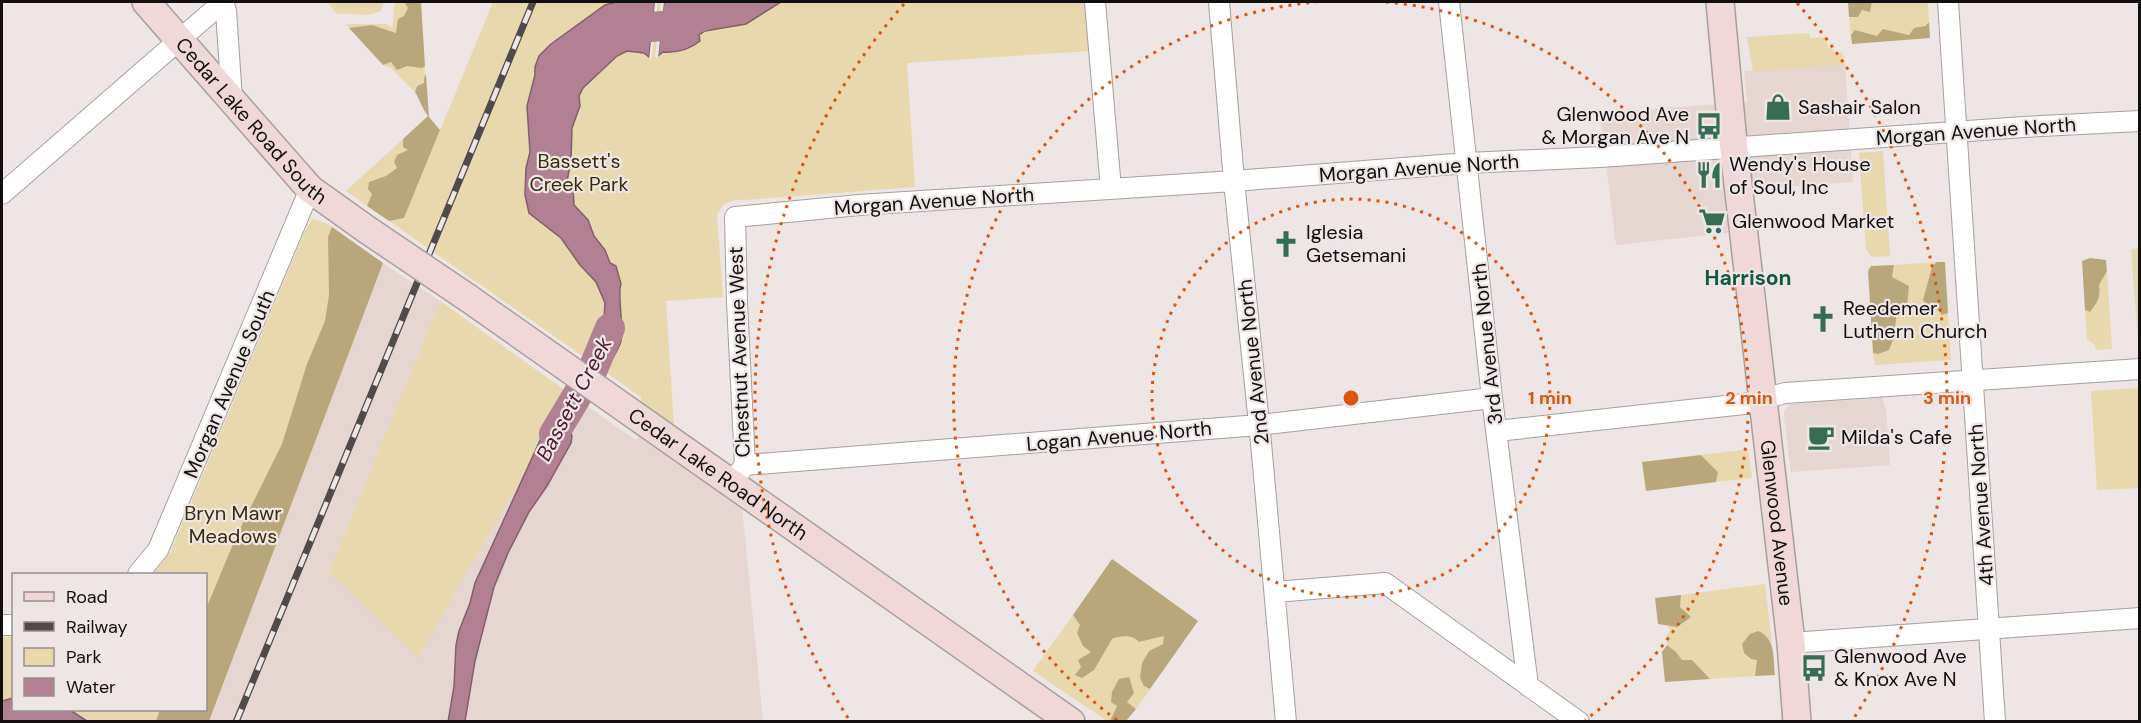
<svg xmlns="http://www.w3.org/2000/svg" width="2141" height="723" font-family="'DM Sans',sans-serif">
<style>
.built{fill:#e5d6d1}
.green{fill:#e7d8ad}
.forest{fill:#b7a77a}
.water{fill:#b18193;stroke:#815f6b;stroke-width:1.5}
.pier{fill:#ede6e4}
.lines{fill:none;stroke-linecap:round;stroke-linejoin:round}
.river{stroke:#b18193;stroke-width:30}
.street-casing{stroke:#a5a09d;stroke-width:22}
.secondary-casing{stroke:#a5a09d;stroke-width:30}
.street{stroke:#fff;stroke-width:20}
.secondary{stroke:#f1d8d8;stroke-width:27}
.rail-casing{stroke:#4e4b4a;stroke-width:7}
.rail{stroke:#ede6e4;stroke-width:4.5;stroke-dasharray:14;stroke-linecap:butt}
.secondary-bridge-casing{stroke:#a5a09d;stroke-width:30;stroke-linecap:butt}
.secondary-bridge{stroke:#f1d8d8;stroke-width:27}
.ring{fill:none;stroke:#dd550c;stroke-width:3;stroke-dasharray:3 6}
.labels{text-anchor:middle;stroke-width:4.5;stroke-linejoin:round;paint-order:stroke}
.poi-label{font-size:20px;fill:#110f0f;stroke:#ede6e4;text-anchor:start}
.street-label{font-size:20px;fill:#110f0f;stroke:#ede6e4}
.park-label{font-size:20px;fill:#382c05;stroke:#ede6e4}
.neighbourhood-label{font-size:21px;font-weight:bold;fill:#15583d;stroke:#ede6e4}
.water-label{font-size:21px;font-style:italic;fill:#511632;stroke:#ede6e4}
.centre{fill:#dd550c;stroke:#ede6e4;stroke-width:3}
.ring-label{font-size:18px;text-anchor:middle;font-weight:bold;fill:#dd550c;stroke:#ede6e4;stroke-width:4.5;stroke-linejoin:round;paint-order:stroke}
</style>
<rect width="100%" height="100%" fill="#ede6e4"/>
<path class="built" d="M1845 65 1853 182 1724 191 1728 233 1616 245 1600 113 1747 102 1744 71Z
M383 263 440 301 329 572 418 656 570 394 637 441 638 436 742 507 763 721 209 722Z
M1882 398 1886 409 1890 465 1791 472 1784 417V412L1790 404Z"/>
<path class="green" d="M329 2H384L381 11C365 18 354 13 337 14L328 3Z
M395 2H404L408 8 396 33 372 25 349 28 346 24H386L392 28C395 19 392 11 395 2Z
M493 2H1086L1090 51 907 63 915 187 731 201 723 205 717 215 723 297 666 301 674 427 641 404V397L389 221 404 218Z
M1872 2H1928L1929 22 1909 35 1883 29 1877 36 1855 30 1851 35 1849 17H1858L1862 9 1870 12Z
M1809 33 1810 38 1826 37 1828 47 1833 49 1835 53 1842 52 1845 65 1753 71 1747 37Z
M391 62 421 68 425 66 424 83 417 86 415 92 391 68 383 65Z
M403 139V147L408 149 397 168 386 176 372 194 367 206 346 191Z
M1883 151 1890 256 1872 257 1866 249 1859 153Z
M312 219 326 223 383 263 209 721H2V637L13 636 14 710H206V574H153L170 553 304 233Z
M2139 248 2140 355H2139L2131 249Z
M1937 262C1926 273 1930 294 1931 309L1934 305 1942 314 1948 313 1951 360 1875 365 1873 353 1882 352 1894 337 1897 312 1908 294 1909 287 1892 277 1894 265Z
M2107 271 2112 349 2096 350 2095 345 2087 339 2085 310 2090 311 2100 294 2099 285Z
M440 301 570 394 418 657 329 572Z
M2139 388V488L2097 490 2091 391Z
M1748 449 1752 478 1716 482 1718 472 1701 455Z
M1765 584 1772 644 1765 634 1742 644 1744 653 1751 659H1757L1755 676 1710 679 1692 661 1682 660 1676 652 1667 645 1666 636 1670 630 1667 625 1677 627 1681 595Z
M1073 615 1080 625 1091 652 1088 656 1098 662 1111 639C1120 636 1132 634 1139 642L1164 636V644C1140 655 1141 661 1144 686L1150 689 1136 709 1127 702 1117 706 1110 721H1107L1033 671Z"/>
<path class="forest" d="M404 2H421L425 66 422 68 407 66 397 70 391 62 383 65 349 28 372 25 396 33 398 19 404 16 408 8Z
M1848 2H1872L1870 12 1862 10 1858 17H1849Z
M1929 22 1930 38 1852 44 1851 35 1855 30 1877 36 1883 29 1909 35 1914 28 1925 26Z
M426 74 429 117 440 130 404 218 389 221 367 206 372 194 368 189 369 182 386 176 397 168 394 162 397 155 408 150 403 147V139L428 116C422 108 420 100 415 92L417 86 424 83V78Z
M332 227 383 263 209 721H156L160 710H206V609L236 537 282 444 307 364 325 321 329 295 328 237Z
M2090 258 2106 260 2107 271 2099 285C2101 296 2098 302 2090 312L2085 310 2082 261Z
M1937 262H1945L1948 313 1942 315 1934 305 1930 309 1923 300 1932 267Z
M1894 265 1892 277 1909 286 1907 307 1897 312 1894 337 1889 350 1878 354 1873 353 1868 271 1871 266Z
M1701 455 1718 472 1716 482 1646 491 1642 462Z
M1112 559 1198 621 1150 689 1144 686 1140 678 1142 663 1149 651 1163 644 1164 636 1139 642C1132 634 1120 636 1112 639L1094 670 1082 678 1075 675 1081 667 1078 660 1091 652 1083 646 1077 633 1080 625 1073 615Z
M1681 595 1680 607 1691 617 1677 627 1658 624 1655 598Z
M1758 631C1776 638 1773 658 1775 675L1755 676 1757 660 1751 659 1744 653 1742 644 1750 634Z
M1667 645 1676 652 1682 660H1692L1710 679 1665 682 1662 652Z
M1129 677 1134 693 1127 702 1136 709 1126 721H1110L1117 706 1111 702 1112 692 1119 679Z"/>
<path class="water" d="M617 2H655L649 57 644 53 627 51 617 56 583 88 579 96 580 106 572 128 571 161 567 181 573 186 574 205 588 220 594 236 605 250 610 263 616 266 621 284C617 293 624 326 621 341 618 351 610 362 605 372L586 359 604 319 605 303 596 282 580 265 561 238 529 213 525 195 526 168 530 152 527 106 535 75V67L539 56 551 44 605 5Z
M664 2H781L746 24 705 31 699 35 700 41C689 50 677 53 663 52L658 56Z
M565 390 587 406 570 431 572 436 571 443 547 486 529 512 508 553 494 587 475 661 465 721 448 722 454 686 456 645 459 631 470 603 475 583 547 425Z
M13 698 14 710H70L87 721H2V701Z"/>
<path class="pier" d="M655 2H658L652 57 649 60Z
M661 2H664L658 59 655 56Z"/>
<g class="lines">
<path class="river" d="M613 33 627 29 674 25 747 2
M554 434 593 369 610 328"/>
<defs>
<path id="street" d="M1095 2 1111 189
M1219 2 1234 181 1261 443 1286 722
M1449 2 1492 398 1528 686
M1948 2 1995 722
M2 194 223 2 226 11 232 99
M1497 431 1744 404 1785 393 2140 369
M745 465 1259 425 1492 398
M731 483 745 465 737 302 735 217 859 205 1234 181 1468 163 1600 157 2024 127 2140 121
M138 574 158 550 310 189
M1275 592 1385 583 1579 722
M2 625H14
M1791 643 2140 618"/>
<g id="secondary">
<path id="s1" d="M146 2 310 189 366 229"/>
<path id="s2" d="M1720 2 1732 132 1791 643 1797 722"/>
<path id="s3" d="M468 298 1071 722"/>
</g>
</defs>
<use href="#street" class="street-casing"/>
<use href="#secondary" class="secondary-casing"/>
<use href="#street" class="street"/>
<use href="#secondary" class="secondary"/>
<defs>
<path id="rail" d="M236 722 533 2"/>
</defs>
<use href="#rail" class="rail-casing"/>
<use href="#rail" class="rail"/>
<defs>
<path id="secondary-bridge" d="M366 229 468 298"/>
</defs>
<use href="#secondary-bridge" class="secondary-bridge-casing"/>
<use href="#secondary-bridge" class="secondary-bridge"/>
</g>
<g class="ring">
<circle cx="1351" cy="398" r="199"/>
<path d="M1117 720A398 398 0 0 1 1316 2M1386 2A398 398 0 0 1 1585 720"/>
<path d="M848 718A596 596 0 0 1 905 3M1797 3A596 596 0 0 1 1854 718"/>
</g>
<defs>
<symbol id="shop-bare" viewBox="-9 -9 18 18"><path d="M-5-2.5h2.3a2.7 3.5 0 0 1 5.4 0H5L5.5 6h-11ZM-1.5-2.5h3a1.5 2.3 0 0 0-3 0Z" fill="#356c53" stroke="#ede6e4" stroke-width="2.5" paint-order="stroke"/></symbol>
<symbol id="bus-bare" viewBox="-9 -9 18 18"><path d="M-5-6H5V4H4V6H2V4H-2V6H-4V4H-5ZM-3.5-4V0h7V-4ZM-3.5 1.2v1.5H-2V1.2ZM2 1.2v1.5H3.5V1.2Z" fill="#356c53" stroke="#ede6e4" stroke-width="2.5" paint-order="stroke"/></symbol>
<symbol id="restaurant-bare" viewBox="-9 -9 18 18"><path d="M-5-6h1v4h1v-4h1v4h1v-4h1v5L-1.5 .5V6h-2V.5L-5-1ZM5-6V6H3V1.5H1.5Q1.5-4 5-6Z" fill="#356c53" stroke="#ede6e4" stroke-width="2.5" paint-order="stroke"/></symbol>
<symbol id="supermarket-bare" viewBox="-9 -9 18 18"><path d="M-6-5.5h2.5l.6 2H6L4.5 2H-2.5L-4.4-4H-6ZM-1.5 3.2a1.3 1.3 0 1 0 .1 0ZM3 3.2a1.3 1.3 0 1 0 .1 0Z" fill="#356c53" stroke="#ede6e4" stroke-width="2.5" paint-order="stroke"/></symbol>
<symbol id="church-bare" viewBox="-9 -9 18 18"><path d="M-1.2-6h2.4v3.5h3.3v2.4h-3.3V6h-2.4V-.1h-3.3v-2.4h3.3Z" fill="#356c53" stroke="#ede6e4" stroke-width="2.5" paint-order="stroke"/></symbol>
<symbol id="cafe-bare" viewBox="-9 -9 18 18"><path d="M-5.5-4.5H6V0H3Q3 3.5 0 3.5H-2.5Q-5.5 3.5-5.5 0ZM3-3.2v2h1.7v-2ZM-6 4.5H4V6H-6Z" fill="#356c53" stroke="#ede6e4" stroke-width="2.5" paint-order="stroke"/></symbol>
</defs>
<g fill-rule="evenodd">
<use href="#shop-bare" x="1759" y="88" width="38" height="38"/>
<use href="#bus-bare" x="1690" y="107" width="38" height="38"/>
<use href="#restaurant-bare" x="1690" y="156" width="38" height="38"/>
<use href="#supermarket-bare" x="1693" y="202" width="38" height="38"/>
<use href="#church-bare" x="1267" y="225" width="38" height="38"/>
<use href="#church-bare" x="1804" y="300" width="38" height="38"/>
<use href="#cafe-bare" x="1802" y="418" width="38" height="38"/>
<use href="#bus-bare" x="1795" y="649" width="38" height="38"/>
</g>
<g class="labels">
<g class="poi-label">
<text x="1798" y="114">Sashair Salon</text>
<text x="1689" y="121" text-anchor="end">Glenwood Ave<tspan x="1689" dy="23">&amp; Morgan Ave N</tspan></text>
<text x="1729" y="171">Wendy's House<tspan x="1729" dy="23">of Soul, Inc</tspan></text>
<text x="1732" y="228">Glenwood Market</text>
<text x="1306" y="239">Iglesia<tspan x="1306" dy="23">Getsemani</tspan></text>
<text x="1843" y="315">Reedemer<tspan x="1843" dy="23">Luthern Church</tspan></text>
<text x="1841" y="444">Milda's Cafe</text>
<text x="1834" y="663">Glenwood Ave<tspan x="1834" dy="23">&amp; Knox Ave N</tspan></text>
</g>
<g class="street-label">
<text dy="7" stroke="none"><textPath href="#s1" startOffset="159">Cedar Lake Road South</textPath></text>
<text transform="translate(1976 131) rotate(-4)" y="7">Morgan Avenue North</text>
<text transform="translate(1419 168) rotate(-4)" y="7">Morgan Avenue North</text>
<text transform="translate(934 201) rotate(-4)" y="7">Morgan Avenue North</text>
<text transform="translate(1487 344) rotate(-96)" y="7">3rd Avenue North</text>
<text transform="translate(739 352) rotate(-92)" y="7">Chestnut Avenue West</text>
<text transform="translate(1253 362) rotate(-96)" y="7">2nd Avenue North</text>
<text transform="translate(229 384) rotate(-67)" y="7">Morgan Avenue South</text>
<text transform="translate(1119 436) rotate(-5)" y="7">Logan Avenue North</text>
<text dy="7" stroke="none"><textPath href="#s3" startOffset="306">Cedar Lake Road North</textPath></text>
<text transform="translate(1981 505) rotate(-94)" y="7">4th Avenue North</text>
<text dy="7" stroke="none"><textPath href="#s2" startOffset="524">Glenwood Avenue</textPath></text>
</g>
<g class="park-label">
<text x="579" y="168">Bassett's<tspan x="579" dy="23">Creek Park</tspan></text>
<text x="233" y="520">Bryn Mawr<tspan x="233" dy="23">Meadows</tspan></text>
</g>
<g class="neighbourhood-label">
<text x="1748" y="285">Harrison</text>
</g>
<g class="water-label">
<text transform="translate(574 399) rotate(-62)" y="7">Bassett Creek</text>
</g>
</g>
<circle cx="1351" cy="398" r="9" class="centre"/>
<g class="ring-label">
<text x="1550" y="404">1 min</text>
<text x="1749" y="404">2 min</text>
<text x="1947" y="404">3 min</text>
</g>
<rect width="2141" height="723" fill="none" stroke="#110f0f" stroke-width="6"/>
<rect x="12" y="573" width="195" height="138" fill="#ede6e4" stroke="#95908f" stroke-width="1.5"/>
<rect x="24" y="592" width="30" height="9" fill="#f1d8d8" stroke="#95908f" stroke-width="1.5"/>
<text x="66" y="603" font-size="18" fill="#110f0f">Road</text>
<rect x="24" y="622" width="30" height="9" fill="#4e4b4a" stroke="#95908f" stroke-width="1.5"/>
<text x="66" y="633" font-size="18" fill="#110f0f">Railway</text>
<rect x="24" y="648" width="30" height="18" fill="#e7d8ad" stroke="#95908f" stroke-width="1.5"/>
<text x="66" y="663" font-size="18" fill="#110f0f">Park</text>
<rect x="24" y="678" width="30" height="18" fill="#b18193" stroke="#95908f" stroke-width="1.5"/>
<text x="66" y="693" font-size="18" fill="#110f0f">Water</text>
</svg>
